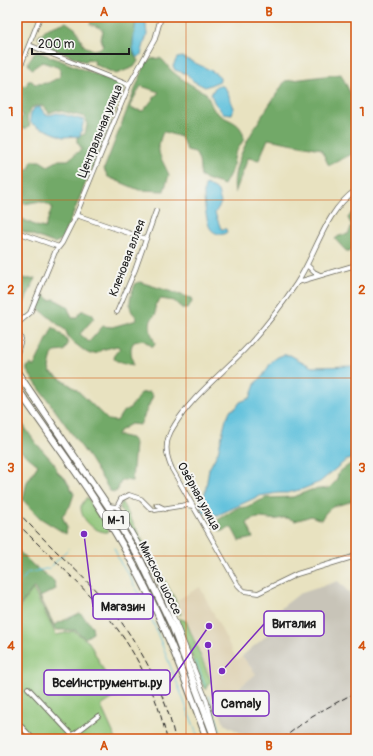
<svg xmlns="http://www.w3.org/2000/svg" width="373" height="756" font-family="Pangolin,sans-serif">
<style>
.built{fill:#ded2b4}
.industrial{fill:#c8c4b8}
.green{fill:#8dc376;stroke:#547049}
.forest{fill:#72a967;stroke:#476242;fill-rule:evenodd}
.water{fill:#5dc0db;stroke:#3c6e7c}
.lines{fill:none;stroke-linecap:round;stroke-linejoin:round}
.stream{stroke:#5dc0db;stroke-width:1}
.minor-tunnel{stroke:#bfba9f;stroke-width:4;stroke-dasharray:4 2;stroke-linecap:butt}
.minor-casing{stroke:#636155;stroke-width:5.5}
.trunk-casing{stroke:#636155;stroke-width:8}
.minor{stroke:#fff;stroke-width:4}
.trunk{stroke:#fff;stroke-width:6}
.rail{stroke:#1c1c1c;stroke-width:1;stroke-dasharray:6 3;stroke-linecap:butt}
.grid{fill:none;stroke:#d4530e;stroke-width:1;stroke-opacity:0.55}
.labels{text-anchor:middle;stroke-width:4;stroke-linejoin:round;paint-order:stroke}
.shield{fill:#f6f6f2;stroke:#5d5d5c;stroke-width:1}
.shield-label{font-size:11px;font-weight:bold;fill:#1c1c1c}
.street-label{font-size:12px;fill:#1c1c1c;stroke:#f6f6f2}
.leader{fill:none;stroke:#7b2cbf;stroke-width:1.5}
.callout-dot{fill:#7b2cbf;stroke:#f6f6f2;stroke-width:1.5}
.callout{fill:#f6f6f2;stroke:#7b2cbf;stroke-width:1.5}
.callout-label{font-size:13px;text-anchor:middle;font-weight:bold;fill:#1c1c1c}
.neatline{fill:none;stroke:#d4530e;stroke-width:1.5}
.grid-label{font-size:13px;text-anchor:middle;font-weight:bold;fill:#d4530e}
</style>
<rect width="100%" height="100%" fill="#f6f6f2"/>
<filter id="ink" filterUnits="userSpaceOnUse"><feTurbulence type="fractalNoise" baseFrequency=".025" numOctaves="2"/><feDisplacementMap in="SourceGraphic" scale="8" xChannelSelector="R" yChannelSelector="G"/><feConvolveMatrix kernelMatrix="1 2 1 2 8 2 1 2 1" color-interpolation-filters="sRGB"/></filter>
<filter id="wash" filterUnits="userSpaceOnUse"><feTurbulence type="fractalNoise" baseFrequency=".012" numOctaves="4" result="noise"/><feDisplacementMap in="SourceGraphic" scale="16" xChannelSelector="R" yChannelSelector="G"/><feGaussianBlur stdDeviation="0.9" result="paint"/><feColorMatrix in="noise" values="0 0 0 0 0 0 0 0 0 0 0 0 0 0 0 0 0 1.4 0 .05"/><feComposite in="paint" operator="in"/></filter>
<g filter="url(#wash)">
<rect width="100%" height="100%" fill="#e8e2c0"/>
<path class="built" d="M200 587 237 660 242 656 256 674 230 695 232 698 222 707 177 600Z"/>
<path class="industrial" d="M338 581 356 600V739H252L224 724 219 709 232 698 230 695 256 674 242 656 271 632 263 622 299 594Z"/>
<path class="green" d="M87 497 109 531 108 532C96 533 80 520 81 506Z
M121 501 175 599 181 615 173 610 156 571 120 509Z
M33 589 56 635 74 631 89 642 117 696 101 706 116 739H17V695L20 692 17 684V611Z
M179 618 186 621 211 681 206 690 204 688 178 621Z"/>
<path class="forest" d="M92 17H136L134 45V54L138 61 134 67 116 74 94 64 95 61 88 59 86 62 42 44 38 37 46 29 66 22 76 29 84 46 94 50 101 48 103 45 101 38 103 31 101 28 90 24Z
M36 51 123 85 124 89 73 214 61 240 54 243 17 229V216L36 226 45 228 52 207C35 195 30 208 17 202V170L20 168 29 169 32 161H40L48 166 59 160H68L82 149 77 142V137L85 134 87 125 85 117 57 110 49 113 44 106H35L31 108 27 118 30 125 27 128 19 129 18 121 21 119 23 115 17 110 18 87 27 85 28 81H32L35 84 48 83 60 77V68L42 62 32 69 29 66 28 62Z
M160 58C166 62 168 68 173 72 181 79 197 89 206 93 209 98 211 106 214 110 225 122 242 119 244 139L235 154 232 170 224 185 201 177 199 160 195 152 187 150 181 137 165 132H163C154 153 161 156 169 175L164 191 139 190 108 177 104 169 145 64 151 59ZM141 86 159 92C158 93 145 109 143 111L132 109 130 105Z
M341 74 356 105V152L330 165 328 164 321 149 268 139 259 160 248 158 235 193C228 158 267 110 285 81Z
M356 213V242L350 251H346L335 239 339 236 348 234 352 226 348 218 351 214Z
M17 271 19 277 27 279 35 278 23 306V315L17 318Z
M140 282 191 298 192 302 187 309H183L174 301 161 299 155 305 156 314C145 323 152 334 155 344L153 347 143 340 134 342C128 349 133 357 133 365L117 361 114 359 115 354 120 348 117 346 101 350 98 353 90 354 86 352 69 339 66 331 38 308 44 295 50 300 54 299 67 306 72 318H76L81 311H85L93 315 94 318 80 334 89 342 103 326 112 327 137 320C136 315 134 315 132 312 127 303 132 291 136 283Z
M53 327 66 339 68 344 64 351 55 352 52 355 49 368 50 372 76 389 108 420 117 421 122 413 130 408 141 393 150 392 153 396 140 425 131 424 119 431 117 435 131 438 135 443 132 481 123 480 120 483 117 491 115 492 110 491 90 459 27 371V367L31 364 33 367 35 364Z
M17 416 35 442 54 463 58 473 65 478 74 494 70 506 62 516 67 527 66 534 40 518 23 500 27 482 38 465 17 448Z
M356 460V497C343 510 333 498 321 520L311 516 295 521C281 514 282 521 270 519 260 518 256 516 247 523L253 538 239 541 232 528H228L220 532 221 529 218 520 237 508 246 507 266 498 293 497 311 490 329 488 336 481 339 472Z
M17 549 34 566 54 581 56 589 40 597 54 625 80 613 92 626 93 633 85 638 75 630H55L34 587 17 609Z"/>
<path class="water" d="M136 17H145L147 34 141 55 137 58C128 47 137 30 136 17Z
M182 57C190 61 217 72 220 77V81L205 87 193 81 187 74 175 70 173 66 177 58Z
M216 86H223L226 89 234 108 232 114 223 113 214 102 211 94Z
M40 107 45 114 50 115 57 113 84 120 80 136 63 137 32 124C28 118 31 114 34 108Z
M206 184 218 191 221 203 215 213 221 229H226L227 232 224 234C219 235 213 233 210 228 206 221 201 189 206 184Z
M283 355H290L312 367 356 366V454H352L351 459 345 461 320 482 303 489 287 493H278L259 496 218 515 203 513 201 507V499L205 493 209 469 218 452 226 419 231 410 236 408 240 402 250 398 256 382C269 374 266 360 283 355Z"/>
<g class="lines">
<path class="stream" d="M114 548 121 564 128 573 153 622 199 739
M23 580 27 573 50 568 68 549
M196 661 206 688
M209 696 223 739"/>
</g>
</g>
<g filter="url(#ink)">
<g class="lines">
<path class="minor-tunnel" d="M153 504 157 505"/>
<defs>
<path id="minor" d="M29 45 129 85
M17 75 40 17
M356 190C324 212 317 253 296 284 282 305 265 327 248 346 225 371 191 397 174 426 164 441 165 454 172 469L238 585 244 591 258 593 297 574 356 556
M76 215 146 239
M17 232 59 247
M307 265 314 272 320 275
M298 282 356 265
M117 312 135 270 156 211
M17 324 30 313 55 252 62 243 76 215 129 85 155 39 161 17
M17 330 21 339 17 354
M157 505 165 509
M108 506 117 507 158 578 206 699 216 735
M117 507 121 499 129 495 141 499 151 509
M155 510 186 505 193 506
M28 688 72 735
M17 722 33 739
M68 739 98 716"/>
<path id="trunk" d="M17 372 108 506 141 561 173 628 215 739
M17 388C52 439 91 490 122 544 158 606 183 672 207 739"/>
</defs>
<use href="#minor" class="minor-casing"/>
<use href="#trunk" class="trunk-casing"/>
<use href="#minor" class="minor"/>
<use href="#trunk" class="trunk"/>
<path class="rail" d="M17 511C43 540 73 566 100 595 134 634 165 688 175 739
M17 523C47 554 81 583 108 617 137 652 157 695 167 739
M282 739 312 716 356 692"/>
</g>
</g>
<path class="grid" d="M186 17V739M17 200H356M17 378H356M17 556H356"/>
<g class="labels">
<rect class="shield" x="103" y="511" width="26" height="18" rx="3"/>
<g class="shield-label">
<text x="116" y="524">М-1</text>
</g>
<g class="street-label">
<text transform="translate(100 131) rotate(-68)" y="4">Центральная улица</text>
<text transform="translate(127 258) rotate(-69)" y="4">Кленовая аллея</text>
<text transform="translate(199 496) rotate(61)" y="4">Озёрная улица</text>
<text transform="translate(160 578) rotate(63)" y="4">Минское шоссе</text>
</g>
</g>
<path class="leader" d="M84 534L93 607M222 671L264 624M209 626L170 682M208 645L213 704"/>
<g class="callout-dot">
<circle cx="84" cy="534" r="4"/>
<circle cx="222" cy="671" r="4"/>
<circle cx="209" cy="626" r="4"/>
<circle cx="208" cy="645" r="4"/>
</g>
<g class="callout">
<rect x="93" y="594" width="60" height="25" rx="4"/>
<rect x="264" y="611" width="60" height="25" rx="4"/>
<rect x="44" y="670" width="126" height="25" rx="4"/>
<rect x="213" y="691" width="56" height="25" rx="4"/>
</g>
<g class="callout-label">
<text x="123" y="611">Магазин</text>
<text x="294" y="628">Виталия</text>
<text x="107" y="687">ВсеИнструменты.ру</text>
<text x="241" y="708">Camaly</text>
</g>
<rect width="373" height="756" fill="none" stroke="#f6f6f2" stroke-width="44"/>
<path d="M32 48v6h97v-6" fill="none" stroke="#1c1c1c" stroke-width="2"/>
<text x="38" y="48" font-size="12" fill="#1c1c1c" stroke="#f6f6f2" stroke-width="3" paint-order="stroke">200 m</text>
<rect x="22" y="22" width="329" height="712" class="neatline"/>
<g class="grid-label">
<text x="104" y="16">A</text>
<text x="269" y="16">B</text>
<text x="11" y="116">1</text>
<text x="362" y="116">1</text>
<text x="11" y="294">2</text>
<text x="362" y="294">2</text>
<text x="11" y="472">3</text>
<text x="362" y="472">3</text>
<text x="11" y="650">4</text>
<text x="362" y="650">4</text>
<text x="104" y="750">A</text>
<text x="269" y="750">B</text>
</g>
</svg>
